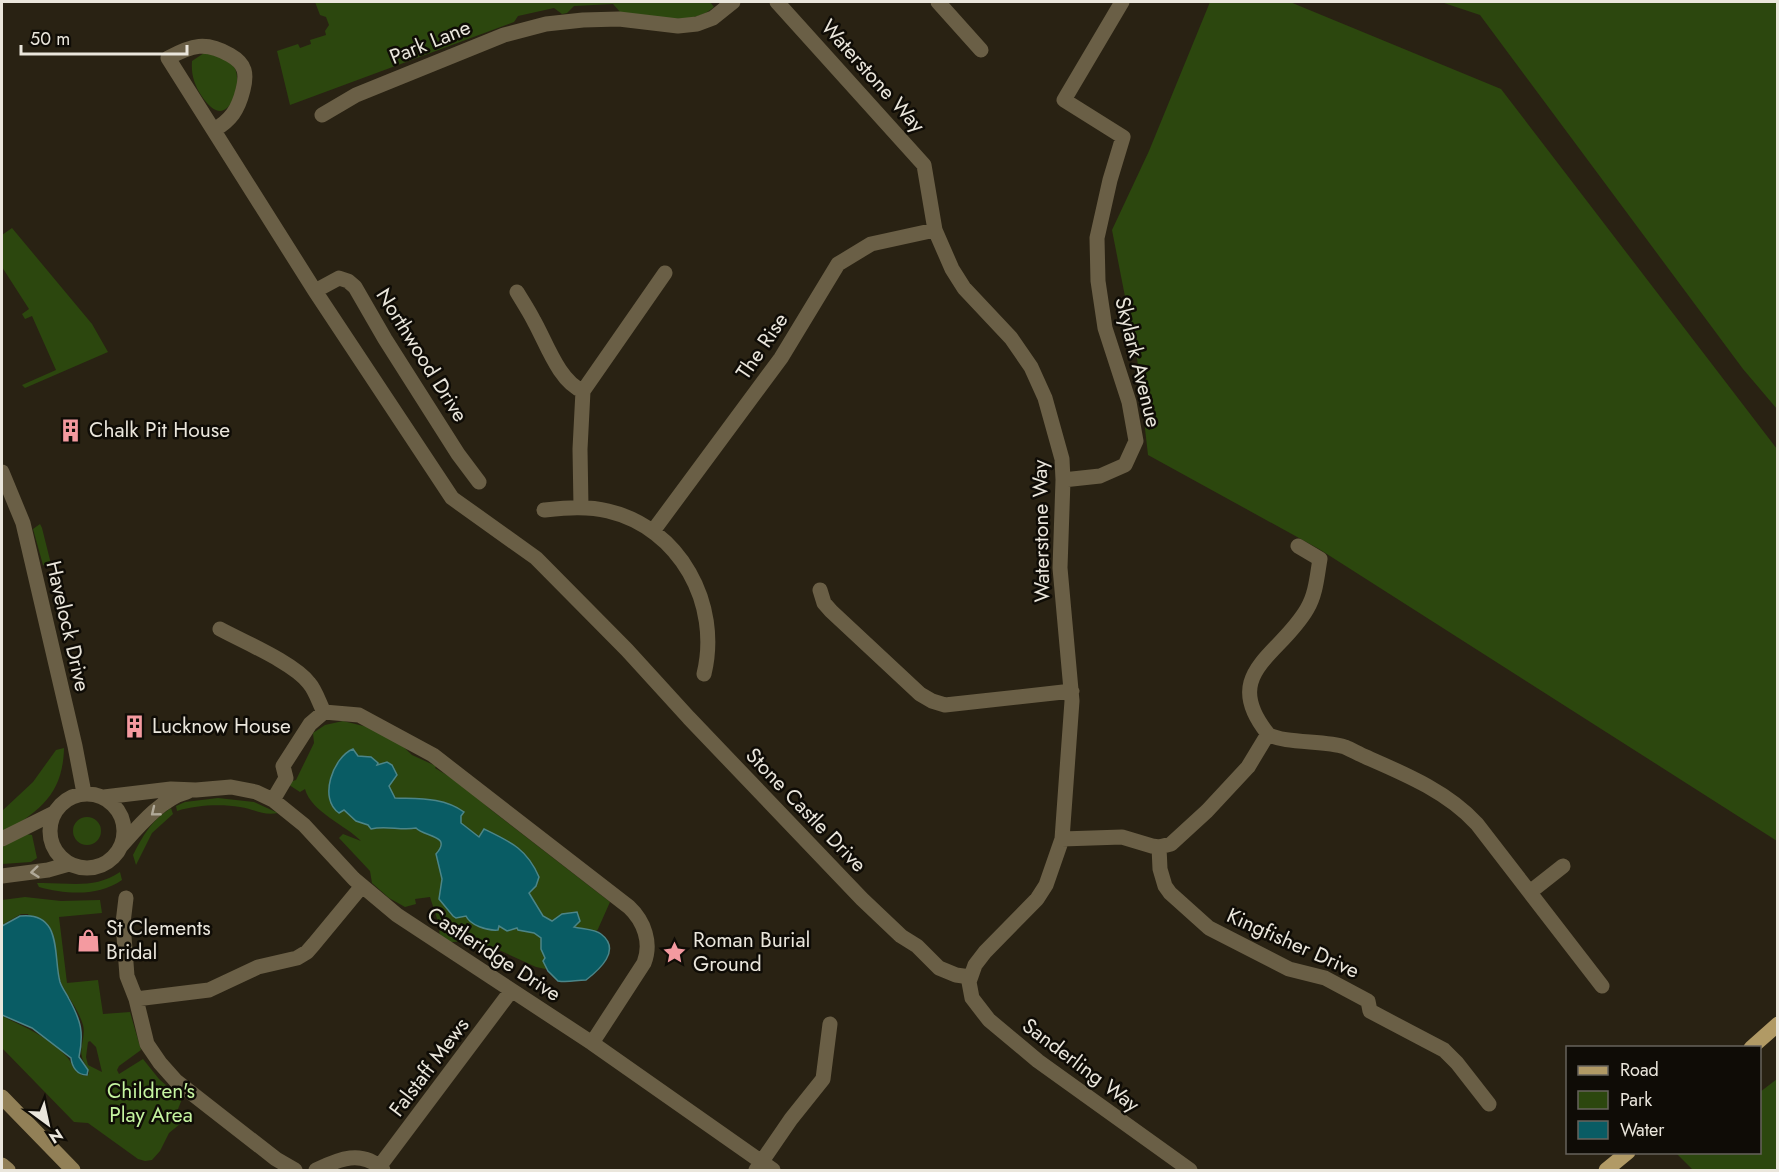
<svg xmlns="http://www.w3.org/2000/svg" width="1779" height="1172" font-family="Jost,sans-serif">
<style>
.green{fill:#2c470e;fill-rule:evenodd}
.water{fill:#095c64;stroke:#4c8588;stroke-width:1.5}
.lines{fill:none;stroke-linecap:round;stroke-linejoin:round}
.minor{stroke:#6a5f46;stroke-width:15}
.secondary{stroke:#928057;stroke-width:15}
.primary{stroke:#b19a65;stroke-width:15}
.oneway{stroke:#b0a998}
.labels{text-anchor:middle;stroke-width:5;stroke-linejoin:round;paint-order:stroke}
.street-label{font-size:21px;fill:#eae6dc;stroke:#0f0c06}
.poi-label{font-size:21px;fill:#eae6dc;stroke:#0f0c06;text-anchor:start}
.park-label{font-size:21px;fill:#c5f4a0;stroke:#0f0c06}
</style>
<rect width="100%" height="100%" fill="#292213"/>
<path class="green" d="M315 2H710L714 7C691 28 650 15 621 13L613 4 574 6 567 13 562 14 554 8 518 16 514 22 290 105 277 51 298 44 300 48 311 44 310 40 326 35 325 31 329 25 326 17 320 15Z
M1210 2H1290L1501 89 1777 449V841L1319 549 1148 455 1137 358 1112 230 1149 151Z
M1441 2H1777V409L1743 369 1480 15Z
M211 52C218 56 230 61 234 67 244 79 229 139 201 95 194 84 191 74 192 61L204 53Z
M12 228 92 324 108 352 25 388 22 385 56 370 32 316 25 319 22 314 29 309 2 267V235Z
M40 524 42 528 52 568 43 565 33 529Z
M343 721 388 732 412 755 436 766 435 768 460 783 490 809 610 902 598 929 570 974 536 967 499 950 465 941 440 943 439 925 430 897 415 899 416 904 405 907 389 898 372 883 370 871 339 838 343 834 361 841C347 826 311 812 305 789L300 792 286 783 296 780 314 743 313 733 325 725Z
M64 748C63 795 39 811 2 834V811L33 782 56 750Z
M218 798 254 802 278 813C263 816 254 809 240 807 221 804 196 805 177 811L176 806 185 802Z
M171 808 173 814 152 833 136 865 133 855C143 835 152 820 171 808Z
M73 831a14 14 0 1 1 28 0a14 14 0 1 1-28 0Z
M26 834 32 835 37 858 31 862 2 864V845Z
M120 872 122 880C98 897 65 894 39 887L37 883C67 882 94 890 120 872Z
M25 897 61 901 100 900 102 913 59 917 67 983 98 980 103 1014 130 1012 141 1050 119 1066 117 1070 119 1074 143 1059 159 1079 182 1099 176 1114 180 1124 169 1133 160 1151 152 1160 145 1161 138 1159 88 1123 74 1122 2 1048V1016C25 1027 50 1038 67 1057 74 1065 73 1074 87 1076L89 1073C88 1067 83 1063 82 1057 79 1048 86 1036 83 1025 78 1008 65 994 60 980 50 954 67 925 29 916L28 914H21L2 925V900ZM90 1041 96 1047 102 1072 88 1065 86 1057 88 1042Z
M1777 1079V1170H1693L1677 1154 1760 1152V1092Z"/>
<path class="water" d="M353 749 358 756 371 757 378 763 377 765 387 762 392 765 397 775 389 786 395 798C419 799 443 797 464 812L461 816V823L479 837 484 829C511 842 527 849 539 877L536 886 529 893 543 916 552 921 562 914 577 912 580 921 574 927C582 929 595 929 601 934 622 950 599 970 586 980 576 980 568 983 558 981L548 971 543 961 545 958 541 949V938L534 933 518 930 517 928 507 931 499 926 498 930C487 931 470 925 466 916L456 918 453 916 439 899 442 879 436 854C453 835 424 837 416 828 401 831 386 825 371 829L368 825 356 821 344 810 339 813C318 799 333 757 353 749Z
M20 916C63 911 53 957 60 982 62 988 66 993 69 999 81 1021 84 1032 79 1057L88 1070 87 1075C77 1075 72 1067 71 1058L32 1028 2 1015V926Z"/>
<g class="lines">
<path class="minor" d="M777 2 924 165 935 230 952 269 964 288 1011 338 1031 367 1045 398 1062 459 1063 480 1060 568 1072 701 1062 839 1046 885 1037 899 985 952 975 965 969 982 972 998 989 1020 1038 1061 1190 1170
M938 2 981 50
M322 115 356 95 504 35 546 24 583 20 619 19 678 26 697 24 713 18 733 2
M214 130C231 120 238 110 243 90 247 74 246 64 230 55 206 41 192 45 168 58L315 291 452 498 536 558 627 650 689 718 862 899 901 936 917 946 939 968 956 975 970 977
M315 291 339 278 348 281 355 287 385 339 458 454 479 482
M517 292C523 302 529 311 534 321 546 342 559 382 583 391L580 449 581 507
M583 391 665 273
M2 472 23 523 75 746 84 793
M1063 480 1100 476 1125 465 1136 441 1129 402 1105 328 1098 281 1097 238 1110 180 1123 137 1064 100 1122 2
M544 510C566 508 587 506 608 511 680 528 721 604 704 674
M653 531 781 358 838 264 871 244 935 230
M820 590 824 603 831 611 920 694 932 701 945 705 1072 691
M220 629C244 642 294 663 309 683 316 691 319 703 324 712
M1268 734C1284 744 1324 740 1345 747 1352 750 1359 754 1366 757 1405 774 1448 792 1477 824L1602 986
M50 831a37 37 0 1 1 74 0a37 37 0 1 1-74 0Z
M104 797 171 789 196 790 231 787 256 792 273 800 304 825 354 879 397 915 592 1043 773 1170
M273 800 286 778 283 766 310 724 324 712 359 715 433 755 629 907C644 921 652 943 644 963L592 1043
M2 839 54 813
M1062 839 1122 837 1152 846 1159 847 1171 844 1207 811 1248 767 1268 734C1219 673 1280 656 1307 609 1316 594 1317 576 1320 559L1298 546
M121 846C138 827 162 798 187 792
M1159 847 1160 869 1165 886 1170 893 1209 928 1289 969 1325 978 1368 1001 1370 1011 1444 1050 1457 1063 1489 1104
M2 876 48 870 69 864
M1530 892 1563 866
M126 898 123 923 127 976 136 999 147 1044 160 1063 176 1081 276 1159 295 1170
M136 999 209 990 258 967 297 958 307 952 314 944 362 886
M379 1167 511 991
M316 1170C339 1159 362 1149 383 1170
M756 1170 791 1119 823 1079 830 1024"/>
<path class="secondary" d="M2 1097 73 1170
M2 1165 8 1170"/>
<path class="primary" d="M1751 1048 1778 1024
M1606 1170 1628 1152"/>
</g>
<defs><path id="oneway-chevron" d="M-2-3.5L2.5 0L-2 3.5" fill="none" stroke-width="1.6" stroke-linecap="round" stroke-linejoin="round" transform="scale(1.5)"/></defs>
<g class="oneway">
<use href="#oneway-chevron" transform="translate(155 812) rotate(141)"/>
<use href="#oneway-chevron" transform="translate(35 872) rotate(174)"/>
</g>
<defs>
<symbol id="building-bare" viewBox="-9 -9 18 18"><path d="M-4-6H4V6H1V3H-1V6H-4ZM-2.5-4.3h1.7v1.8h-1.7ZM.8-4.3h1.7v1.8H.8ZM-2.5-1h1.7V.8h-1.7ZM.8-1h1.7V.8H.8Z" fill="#f49aa0" stroke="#0f0c06" stroke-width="2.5" paint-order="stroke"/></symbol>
<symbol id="shop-bare" viewBox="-9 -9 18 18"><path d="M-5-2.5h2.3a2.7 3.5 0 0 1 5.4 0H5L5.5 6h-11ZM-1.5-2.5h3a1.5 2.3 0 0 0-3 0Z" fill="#f49aa0" stroke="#0f0c06" stroke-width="2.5" paint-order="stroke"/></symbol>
<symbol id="sight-bare" viewBox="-9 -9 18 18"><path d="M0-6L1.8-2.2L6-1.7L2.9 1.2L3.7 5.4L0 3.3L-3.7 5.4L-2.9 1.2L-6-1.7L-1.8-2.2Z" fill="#f49aa0" stroke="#0f0c06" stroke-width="2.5" paint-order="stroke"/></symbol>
</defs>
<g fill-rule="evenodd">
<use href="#building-bare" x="54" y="414" width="33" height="33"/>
<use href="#building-bare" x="118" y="710" width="33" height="33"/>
<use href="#shop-bare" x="72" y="924" width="33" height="33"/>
<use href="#sight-bare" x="658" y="936" width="33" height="33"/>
</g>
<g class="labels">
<g class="street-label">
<text transform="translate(430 42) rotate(-22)" y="7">Park Lane</text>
<text transform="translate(873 76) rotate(48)" y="7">Waterstone Way</text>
<text transform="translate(762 346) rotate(-56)" y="7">The Rise</text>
<text transform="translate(422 355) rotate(58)" y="7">Northwood Drive</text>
<text transform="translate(1138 362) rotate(76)" y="7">Skylark Avenue</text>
<text transform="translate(1041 531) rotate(-91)" y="7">Waterstone Way</text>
<text transform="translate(68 626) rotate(77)" y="7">Havelock Drive</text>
<text transform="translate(806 810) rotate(46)" y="7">Stone Castle Drive</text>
<text transform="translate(1293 943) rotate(24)" y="7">Kingfisher Drive</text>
<text transform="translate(494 954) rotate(33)" y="7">Castleridge Drive</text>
<text transform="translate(1081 1065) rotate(37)" y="7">Sanderling Way</text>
<text transform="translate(429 1067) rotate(-53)" y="7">Falstaff Mews</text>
</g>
<g class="poi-label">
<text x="89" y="437">Chalk Pit House</text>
<text x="152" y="733">Lucknow House</text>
<text x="106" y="935">St Clements<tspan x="106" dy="24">Bridal</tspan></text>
<text x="693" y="947">Roman Burial<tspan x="693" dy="24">Ground</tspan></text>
</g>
<g class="park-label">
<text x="151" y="1098">Children's<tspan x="151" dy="24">Play Area</tspan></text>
</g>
</g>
<rect width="1779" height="1172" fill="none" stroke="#eae6dc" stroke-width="6"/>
<rect x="1566" y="1046" width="195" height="108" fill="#0f0c06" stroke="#67635c" stroke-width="1.5"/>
<rect x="1578" y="1066" width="30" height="9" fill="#b19a65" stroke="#67635c" stroke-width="1.5"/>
<text x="1620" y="1076" font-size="18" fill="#eae6dc">Road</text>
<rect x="1578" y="1091" width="30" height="18" fill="#2c470e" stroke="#67635c" stroke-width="1.5"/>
<text x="1620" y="1106" font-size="18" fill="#eae6dc">Park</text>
<rect x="1578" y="1121" width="30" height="18" fill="#095c64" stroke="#67635c" stroke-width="1.5"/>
<text x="1620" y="1136" font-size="18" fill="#eae6dc">Water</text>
<g transform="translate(48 1124) rotate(147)" stroke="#0f0c06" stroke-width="4.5" paint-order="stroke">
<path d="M0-4.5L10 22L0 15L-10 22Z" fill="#eae6dc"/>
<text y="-9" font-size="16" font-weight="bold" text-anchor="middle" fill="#eae6dc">N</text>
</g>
<path d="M21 45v9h166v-9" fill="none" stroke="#eae6dc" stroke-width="3"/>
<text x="30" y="45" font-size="18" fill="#eae6dc" stroke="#0f0c06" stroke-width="4.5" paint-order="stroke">50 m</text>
</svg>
